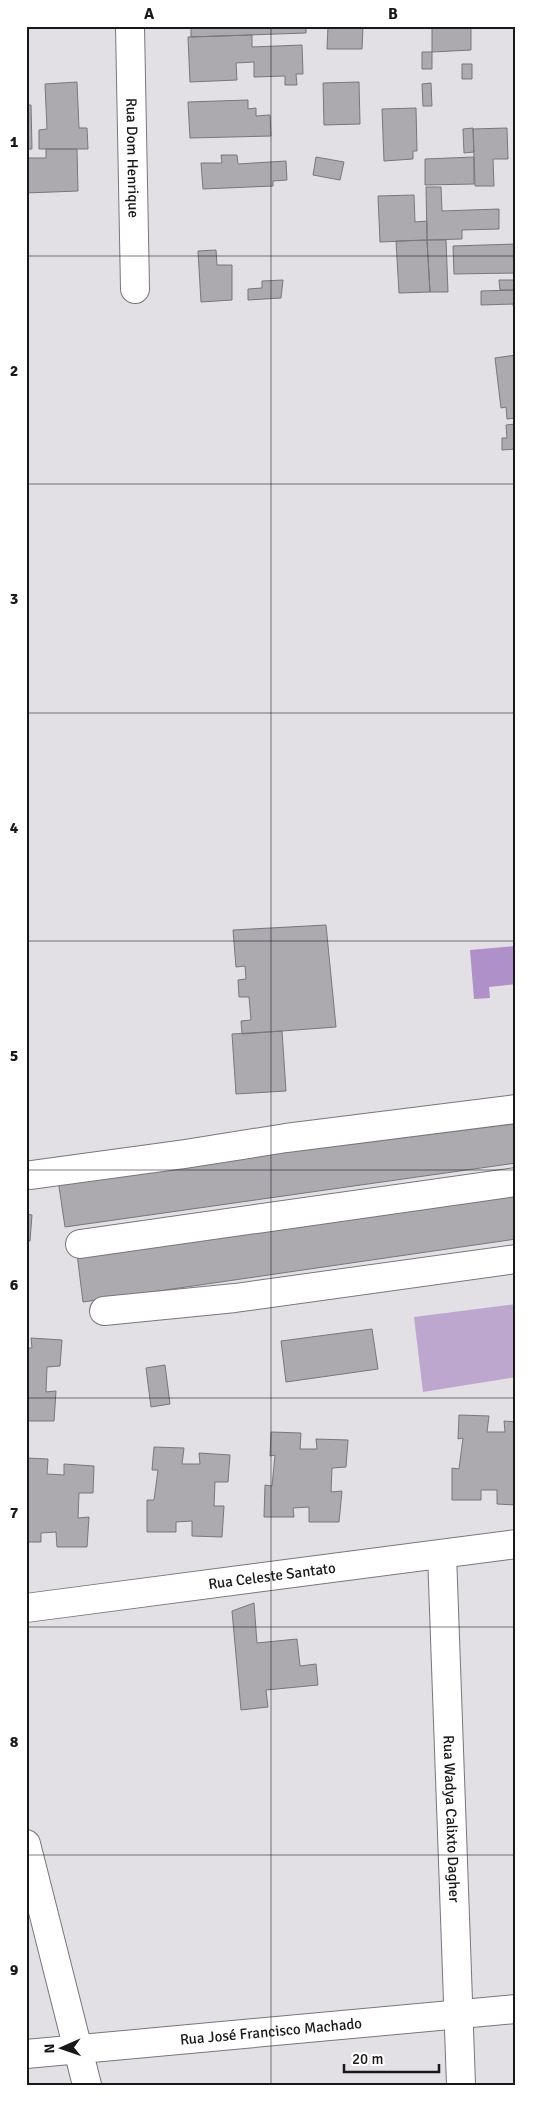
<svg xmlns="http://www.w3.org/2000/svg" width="542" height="2111" font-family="Signika,sans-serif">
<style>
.green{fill:#bda7cf}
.water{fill:#af90c9}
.building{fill:#aca9af;stroke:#79767c}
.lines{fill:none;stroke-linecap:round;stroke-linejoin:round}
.minor-casing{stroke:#79767c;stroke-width:30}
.minor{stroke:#fff;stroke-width:28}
.grid{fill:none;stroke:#181719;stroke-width:1;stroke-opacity:0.55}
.labels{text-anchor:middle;stroke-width:5;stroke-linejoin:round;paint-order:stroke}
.street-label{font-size:15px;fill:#181719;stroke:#fff}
.neatline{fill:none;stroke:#181719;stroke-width:2}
.grid-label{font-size:16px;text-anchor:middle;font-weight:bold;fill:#181719}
</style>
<rect width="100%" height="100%" fill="#e2dfe5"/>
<path class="green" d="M516 1304V1377L423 1392 414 1317Z"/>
<path class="water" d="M516 946V984L489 987 490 998 474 999 470 950Z"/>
<path class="building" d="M191 26H306V33L191 37Z
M328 26H363L362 49H327Z
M432 26H471V50L432 52Z
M252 35V47L302 45 303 74H296L297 85H285V76L254 77V62L236 63 237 80 190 82 188 37Z
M422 52H432V69H422Z
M462 64H472V79H462Z
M77 82 79 128H87L88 149H39V130L47 129 45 84Z
M359 82 360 124 324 125 323 83Z
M431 83 432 106H423L422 84Z
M248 100V109L256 108V116L270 115 271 136 190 138 188 102Z
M26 105H31L32 149H26Z
M416 108 417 151H413V159L384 161 382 109Z
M473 128 474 152 464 153 463 129Z
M507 128 508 159H493L494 186H475L473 129Z
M46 149H77L78 191 26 193V158H46Z
M221 155H237L238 164 286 161 287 180 273 181V186L203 189 201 163H222Z
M316 157 344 162 340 180 313 175Z
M474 157V184L425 185V159Z
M426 187H441L442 211 499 209V229L462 230V239L427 240Z
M414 195 415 222 427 221V240L380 242 378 196Z
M427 240H446L448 292H430Z
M427 240 430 292 399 293 396 241Z
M516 244V273L454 274 453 246Z
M216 250 217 265H232V300L201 302 198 251Z
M283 280 281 298 248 300V289L262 288V281Z
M499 280H516V290H500Z
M516 290V310H514L513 304 481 305V291Z
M516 355V418L507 419 506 407 501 408 495 358Z
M516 424V449L502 450V438H507L506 425Z
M326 925 336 1027 242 1034 241 1021 251 1020 249 997H239L238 980 246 979 245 966 236 967 233 930Z
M282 1031 286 1091 236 1094 232 1034Z
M516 1115V1163L65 1227 58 1180Z
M516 1192V1239L83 1302 77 1254Z
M26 1214 32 1215 30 1241H26Z
M372 1329 378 1369 286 1382 281 1341Z
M31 1338 62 1340 60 1366 47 1367 46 1392 56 1391 54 1421H26V1348H32Z
M165 1365 170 1404 151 1407 146 1368Z
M459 1415 489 1416 487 1432H505L504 1421 516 1422V1505L497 1504V1490H481V1500H452V1468L459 1469 463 1438 458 1439Z
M271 1432 301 1433 300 1449H317L316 1439 348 1440 346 1467 332 1468 331 1492 342 1491 339 1522H309V1507L293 1508 294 1517H264L265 1485 272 1486 275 1455 270 1456Z
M154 1447 184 1448 182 1464H200L199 1453 230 1455 228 1482H215L214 1506H224L222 1537 192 1536V1521L176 1522V1532H147V1500H154L158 1470H152Z
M26 1458 48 1459 47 1474 64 1475V1464L94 1466 93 1493H79L78 1518 89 1517 87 1547H57L56 1532 41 1533V1542H26Z
M254 1603 257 1643 297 1639 300 1666 316 1664 318 1685 266 1690 268 1707 241 1710 232 1611Z"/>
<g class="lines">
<defs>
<g id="minor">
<path id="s1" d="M130 26 135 289"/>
<path d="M31 1175 185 1154 286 1138 516 1109"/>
<path d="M80 1244 516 1182"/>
<path d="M104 1311 235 1298 516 1259"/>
<path id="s2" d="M442 1554 461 2085"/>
<path id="s3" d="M26 1608 516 1544"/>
<path d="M26 1844 87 2085"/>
<path id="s4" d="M26 2054 516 2009"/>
</g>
</defs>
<use href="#minor" class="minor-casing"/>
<use href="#minor" class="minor"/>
</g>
<path class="grid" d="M271 26V2085M26 256H516M26 484H516M26 713H516M26 941H516M26 1170H516M26 1398H516M26 1627H516M26 1855H516"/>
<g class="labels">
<g class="street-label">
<text dy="5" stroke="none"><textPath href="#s1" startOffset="132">Rua Dom Henrique</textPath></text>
<text dy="5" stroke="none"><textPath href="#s3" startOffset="248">Rua Celeste Santato</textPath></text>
<text dy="5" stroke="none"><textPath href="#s2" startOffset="265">Rua Wadya Calixto Dagher</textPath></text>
<text dy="5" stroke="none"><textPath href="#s4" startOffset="246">Rua José Francisco Machado</textPath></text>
</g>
</g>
<rect width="542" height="2111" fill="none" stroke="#ffffff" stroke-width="55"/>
<g transform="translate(62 2048) rotate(268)" stroke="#ffffff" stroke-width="4" paint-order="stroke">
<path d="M0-4L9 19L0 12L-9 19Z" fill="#181719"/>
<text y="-8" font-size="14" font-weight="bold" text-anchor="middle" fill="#181719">N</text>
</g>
<path d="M344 2064v8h95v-8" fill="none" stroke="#181719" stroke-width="2.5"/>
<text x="352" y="2064" font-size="15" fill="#181719" stroke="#ffffff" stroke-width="4" paint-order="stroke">20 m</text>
<rect x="28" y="28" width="486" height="2056" class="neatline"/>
<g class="grid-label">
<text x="149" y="19">A</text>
<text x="393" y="19">B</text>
<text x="14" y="147">1</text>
<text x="14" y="376">2</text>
<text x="14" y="604">3</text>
<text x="14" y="833">4</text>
<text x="14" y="1061">5</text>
<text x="14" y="1290">6</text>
<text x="14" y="1518">7</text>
<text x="14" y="1747">8</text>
<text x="14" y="1975">9</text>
</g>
</svg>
